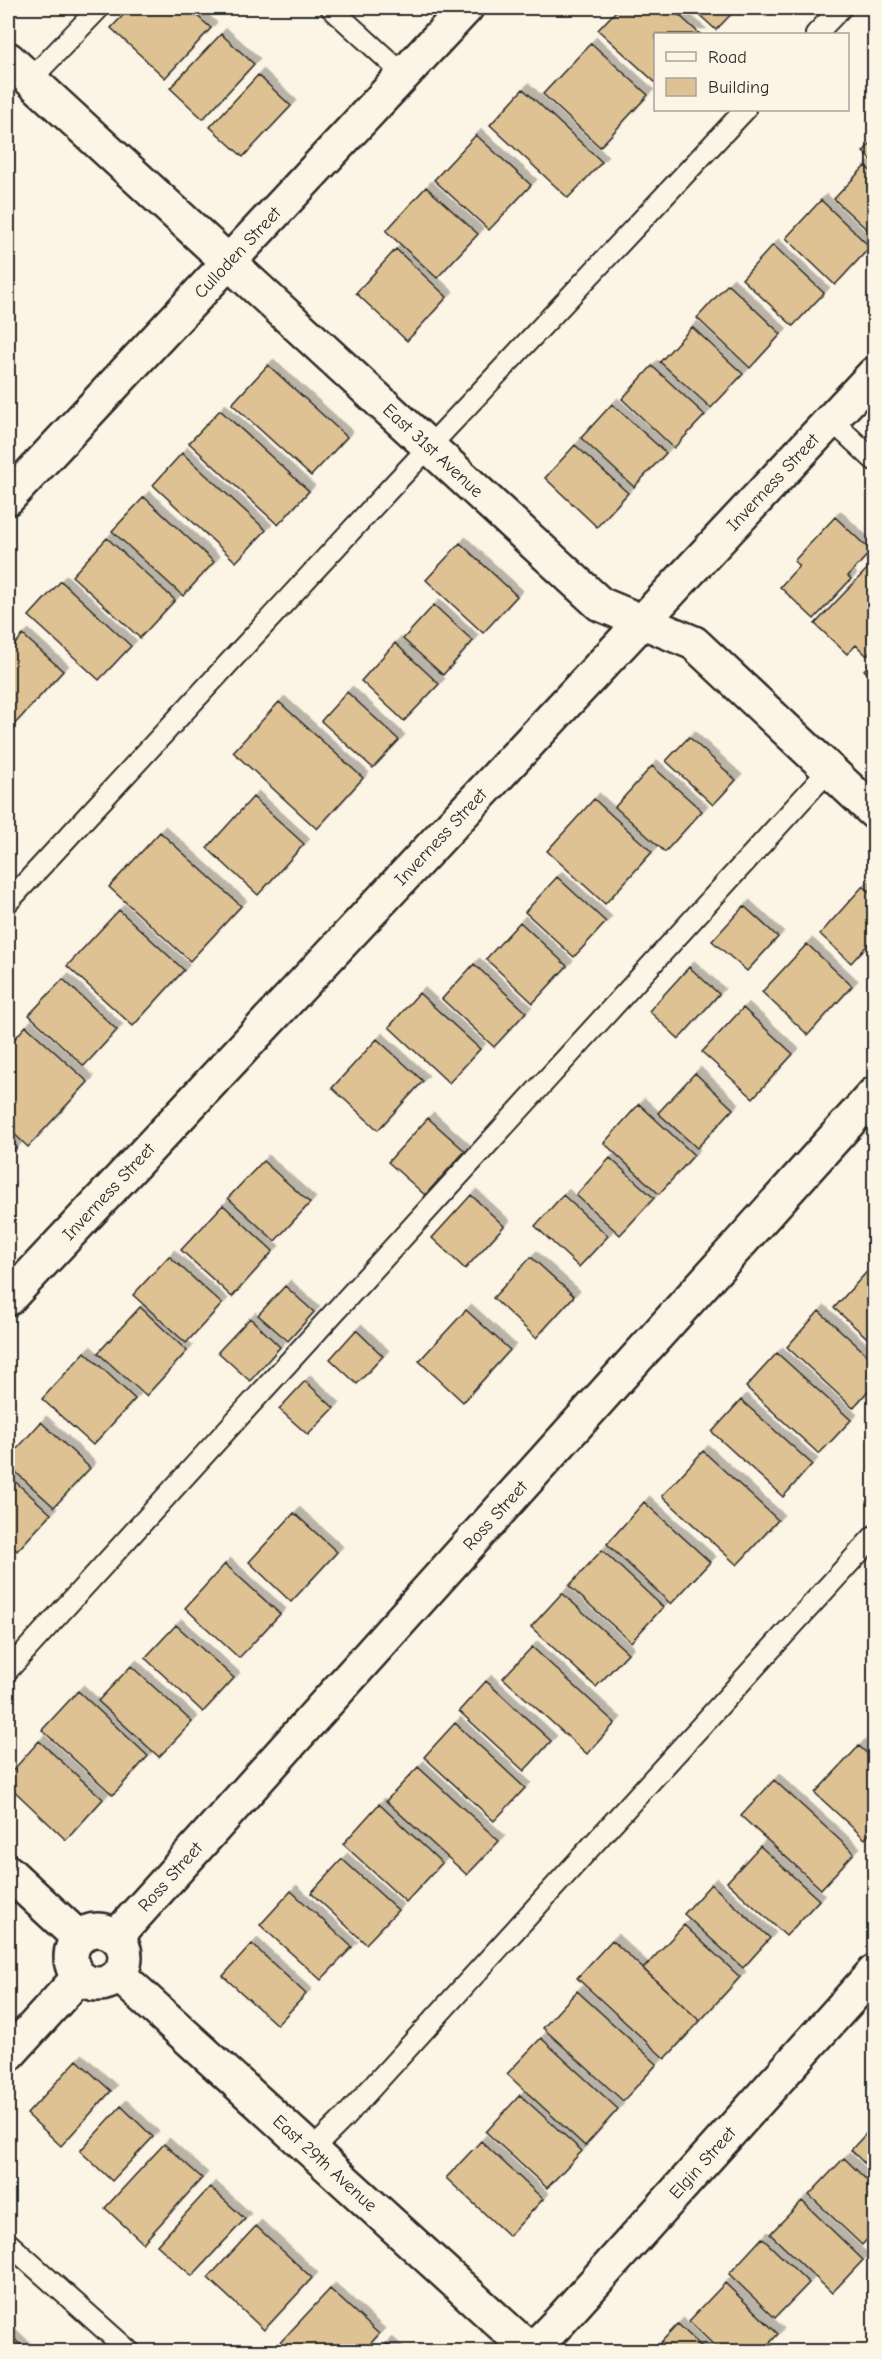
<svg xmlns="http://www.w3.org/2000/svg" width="882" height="2359" font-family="'Comic Neue',sans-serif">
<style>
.building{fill:#dec293;stroke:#2b2b2b;stroke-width:1.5;filter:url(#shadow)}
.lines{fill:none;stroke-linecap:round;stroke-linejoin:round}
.lane-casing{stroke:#2b2b2b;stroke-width:24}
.street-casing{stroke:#2b2b2b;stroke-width:38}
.lane{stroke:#fcf5e5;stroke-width:20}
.street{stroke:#fcf5e5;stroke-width:33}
.labels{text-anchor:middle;stroke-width:6;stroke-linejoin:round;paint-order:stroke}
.street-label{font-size:18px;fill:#2b2b2b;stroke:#fcf5e5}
</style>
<defs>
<filter id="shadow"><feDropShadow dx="5.5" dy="-5.5" stdDeviation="0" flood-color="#0004"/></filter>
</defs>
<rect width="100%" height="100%" fill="#fcf5e5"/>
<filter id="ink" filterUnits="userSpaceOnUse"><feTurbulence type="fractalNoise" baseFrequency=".0167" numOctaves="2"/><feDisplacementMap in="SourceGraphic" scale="12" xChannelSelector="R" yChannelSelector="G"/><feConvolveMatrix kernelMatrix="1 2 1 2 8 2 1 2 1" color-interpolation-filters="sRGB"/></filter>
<g filter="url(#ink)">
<path class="building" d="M130 8H188L211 28 165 78 111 28Z
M619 8H671L700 34H656V83L598 30Z
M692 8H737L716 30Z
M221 34 254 64 203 119 170 88Z
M591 43 648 95 600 147 543 94Z
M258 75 291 106 243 157 210 127Z
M523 89 602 162 568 198 490 125Z
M476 135 531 185 489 230 434 180Z
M874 139V162L863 152Z
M865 166 874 174V236L834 199Z
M426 187 478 234 437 278 386 231Z
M821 200 870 247 835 285 786 238Z
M773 245 824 293 793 326 742 279Z
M396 249 447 297 407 341 356 293Z
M728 284 781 334 750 368 697 318Z
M692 327 743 374 711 408 660 362Z
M268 365 347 437 311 476 232 404Z
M652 366 705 415 674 448 622 399Z
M612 404 666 453 634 487 581 438Z
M220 410 309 491 278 525 189 443Z
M575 445 628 493 597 527 545 478Z
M182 453 266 530 236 562 153 485Z
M144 497 214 562 183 596 112 531Z
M835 517 871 551 848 576 851 579 814 619 780 587 799 566 794 561Z
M107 538 175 600 140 638 72 576Z
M460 543 517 596 483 633 426 580Z
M869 567 874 572V648L867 656 856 645 847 654 815 624Z
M61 581 131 646 99 680 29 616Z
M434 605 473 641 443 675 403 639Z
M23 635 63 671 13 726 8 721V652Z
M395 643 439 684 404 721 361 681Z
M874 659V680L864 670Z
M347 692 399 740 373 768 321 721Z
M279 702 363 778 317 829 233 752Z
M689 737 736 780 713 805 666 761Z
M652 766 702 811 665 852 615 807Z
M253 797 304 844 258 895 207 848Z
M594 799 652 852 605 904 547 851Z
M160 832 241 906 190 961 109 887Z
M557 877 606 922 574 957 525 912Z
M863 886 874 896V938L851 963 820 934Z
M744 906 778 937 747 971 712 941Z
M119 910 184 970 133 1026 67 966Z
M520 922 567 966 533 1003 486 959Z
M807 944 852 986 808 1035 762 992Z
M474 964 526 1012 494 1047 442 999Z
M689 967 719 994 679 1039 649 1011Z
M63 979 117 1030 84 1066 29 1015Z
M419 993 480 1049 449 1083 389 1027Z
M743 1008 793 1054 753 1098 702 1052Z
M26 1026 88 1082 28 1147 8 1128V1046Z
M377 1039 423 1081 378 1130 332 1088Z
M695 1073 733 1109 697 1148 658 1113Z
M639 1104 694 1155 659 1194 604 1143Z
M428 1118 465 1151 425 1195 388 1162Z
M8 1138 17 1147 8 1157Z
M610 1158 654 1198 620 1235 576 1195Z
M263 1161 310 1203 275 1241 228 1198Z
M471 1195 504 1226 465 1269 432 1238Z
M563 1195 608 1236 579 1267 535 1226Z
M223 1205 273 1251 232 1297 181 1250Z
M169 1256 222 1304 186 1343 133 1295Z
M531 1257 574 1296 536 1338 493 1298Z
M874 1264V1344L834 1308Z
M285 1286 314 1312 288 1341 258 1315Z
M140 1307 187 1351 146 1396 98 1353Z
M466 1310 510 1350 463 1402 419 1361Z
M819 1311 874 1361V1384L853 1408 787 1347Z
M250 1318 280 1347 250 1381 218 1352Z
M356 1330 383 1356 357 1384 330 1359Z
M85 1352 135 1399 93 1445 42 1399Z
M777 1353 851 1420 819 1454 746 1387Z
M305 1381 334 1408 308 1435 279 1409Z
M741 1400 812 1464 783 1497 712 1432Z
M41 1422 90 1468 54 1507 8 1465V1459Z
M703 1451 778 1520 737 1565 662 1496Z
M8 1475 51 1514 17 1551 8 1542Z
M644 1502 710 1562 671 1604 607 1544Z
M294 1513 337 1552 291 1602 249 1562Z
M602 1550 663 1607 631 1642 569 1586Z
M225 1564 280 1614 239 1658 185 1608Z
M562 1593 628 1653 596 1687 531 1627Z
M176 1625 234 1678 203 1712 145 1658Z
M532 1647 615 1723 587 1754 503 1678Z
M131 1666 192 1722 159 1757 98 1701Z
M486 1681 551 1741 524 1771 459 1711Z
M78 1691 148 1756 113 1795 42 1730Z
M455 1723 525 1788 494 1821 424 1757Z
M39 1741 103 1799 66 1840 8 1785V1776Z
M859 1746 874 1760V1828L865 1839 815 1793Z
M418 1767 499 1841 467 1875 386 1801Z
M774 1780 854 1853 821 1889 741 1816Z
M379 1804 442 1863 406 1902 343 1844Z
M760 1846 819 1900 786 1936 727 1882Z
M342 1859 398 1910 366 1944 311 1893Z
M711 1884 770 1938 743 1968 684 1914Z
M291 1891 352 1947 321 1980 260 1925Z
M684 1925 740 1977 700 2021 643 1969Z
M612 1940 700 2021 665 2059 577 1978Z
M252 1944 306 1994 277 2025 223 1976Z
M577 1991 657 2064 623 2101 543 2028Z
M541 2038 618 2109 585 2146 507 2074Z
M77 2060 111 2091 61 2146 27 2114Z
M520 2095 582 2151 547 2188 486 2132Z
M121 2106 153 2137 112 2181 80 2151Z
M874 2125V2173L851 2150Z
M481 2141 543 2199 509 2236 446 2178Z
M164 2144 202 2178 143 2243 105 2208Z
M844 2158 874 2187V2232L862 2245 809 2195Z
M210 2187 245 2219 192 2276 157 2245Z
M802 2201 863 2260 832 2293 770 2234Z
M256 2226 312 2278 264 2330 208 2278Z
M762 2238 809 2283 775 2318 729 2274Z
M725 2283 778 2334 761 2352H721L689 2321Z
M330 2289 379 2334 363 2352H281L276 2347Z
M678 2324 707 2352H652Z
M8 2333 28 2352H8Z
M387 2343 397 2352H379Z"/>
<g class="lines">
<defs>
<path id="lane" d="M331 8 403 74
M816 34 841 8
M30 80 99 8
M831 420 874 460
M8 902 397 481 745 110
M8 1670 829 770
M311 2151 344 2118 874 1536
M8 2243 130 2352"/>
<g id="street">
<path id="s1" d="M8 59 600 604 694 643 874 812"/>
<path id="s2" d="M8 498 466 8"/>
<path id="s3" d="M8 1299 874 374"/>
<path d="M8 1872 79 1938"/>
<circle cx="98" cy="1957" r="27"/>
<path id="s4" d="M116 1937 874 1094"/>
<path id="s5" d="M119 1975 532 2352"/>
<path d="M8 2055 79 1977"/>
<path id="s6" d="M530 2352 561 2320 874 1972"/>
</g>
</defs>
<use href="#lane" class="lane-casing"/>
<use href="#street" class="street-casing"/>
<use href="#lane" class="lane"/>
<use href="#street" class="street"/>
</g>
</g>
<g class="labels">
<g class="street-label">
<text dy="6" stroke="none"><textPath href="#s2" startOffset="336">Culloden Street</textPath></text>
<text dy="6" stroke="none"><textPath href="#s1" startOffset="578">East 31st Avenue</textPath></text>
<text dy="6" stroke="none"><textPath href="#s3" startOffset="1119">Inverness Street</textPath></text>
<text dy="6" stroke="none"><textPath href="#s3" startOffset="633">Inverness Street</textPath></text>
<text dy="6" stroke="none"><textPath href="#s3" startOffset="147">Inverness Street</textPath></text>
<text dy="6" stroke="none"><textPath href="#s4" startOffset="567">Ross Street</textPath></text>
<text dy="6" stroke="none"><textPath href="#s4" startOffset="81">Ross Street</textPath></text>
<text dy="6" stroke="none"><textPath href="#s5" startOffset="279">East 29th Avenue</textPath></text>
<text dy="6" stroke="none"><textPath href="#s6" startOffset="256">Elgin Street</textPath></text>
</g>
</g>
<rect width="882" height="2359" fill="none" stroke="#fcf5e5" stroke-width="30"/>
<rect x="15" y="15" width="852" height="2329" fill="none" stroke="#2b2b2b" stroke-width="2" filter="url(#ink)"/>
<rect x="654" y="33" width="195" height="78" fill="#fcf5e5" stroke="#a8a49b" stroke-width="1.5"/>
<rect x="666" y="52" width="30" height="9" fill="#fcf5e5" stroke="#a8a49b" stroke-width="1.5"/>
<text x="708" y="63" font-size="18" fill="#2b2b2b">Road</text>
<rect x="666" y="78" width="30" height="18" fill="#dec293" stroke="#a8a49b" stroke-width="1.5"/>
<text x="708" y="93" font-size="18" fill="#2b2b2b">Building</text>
</svg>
